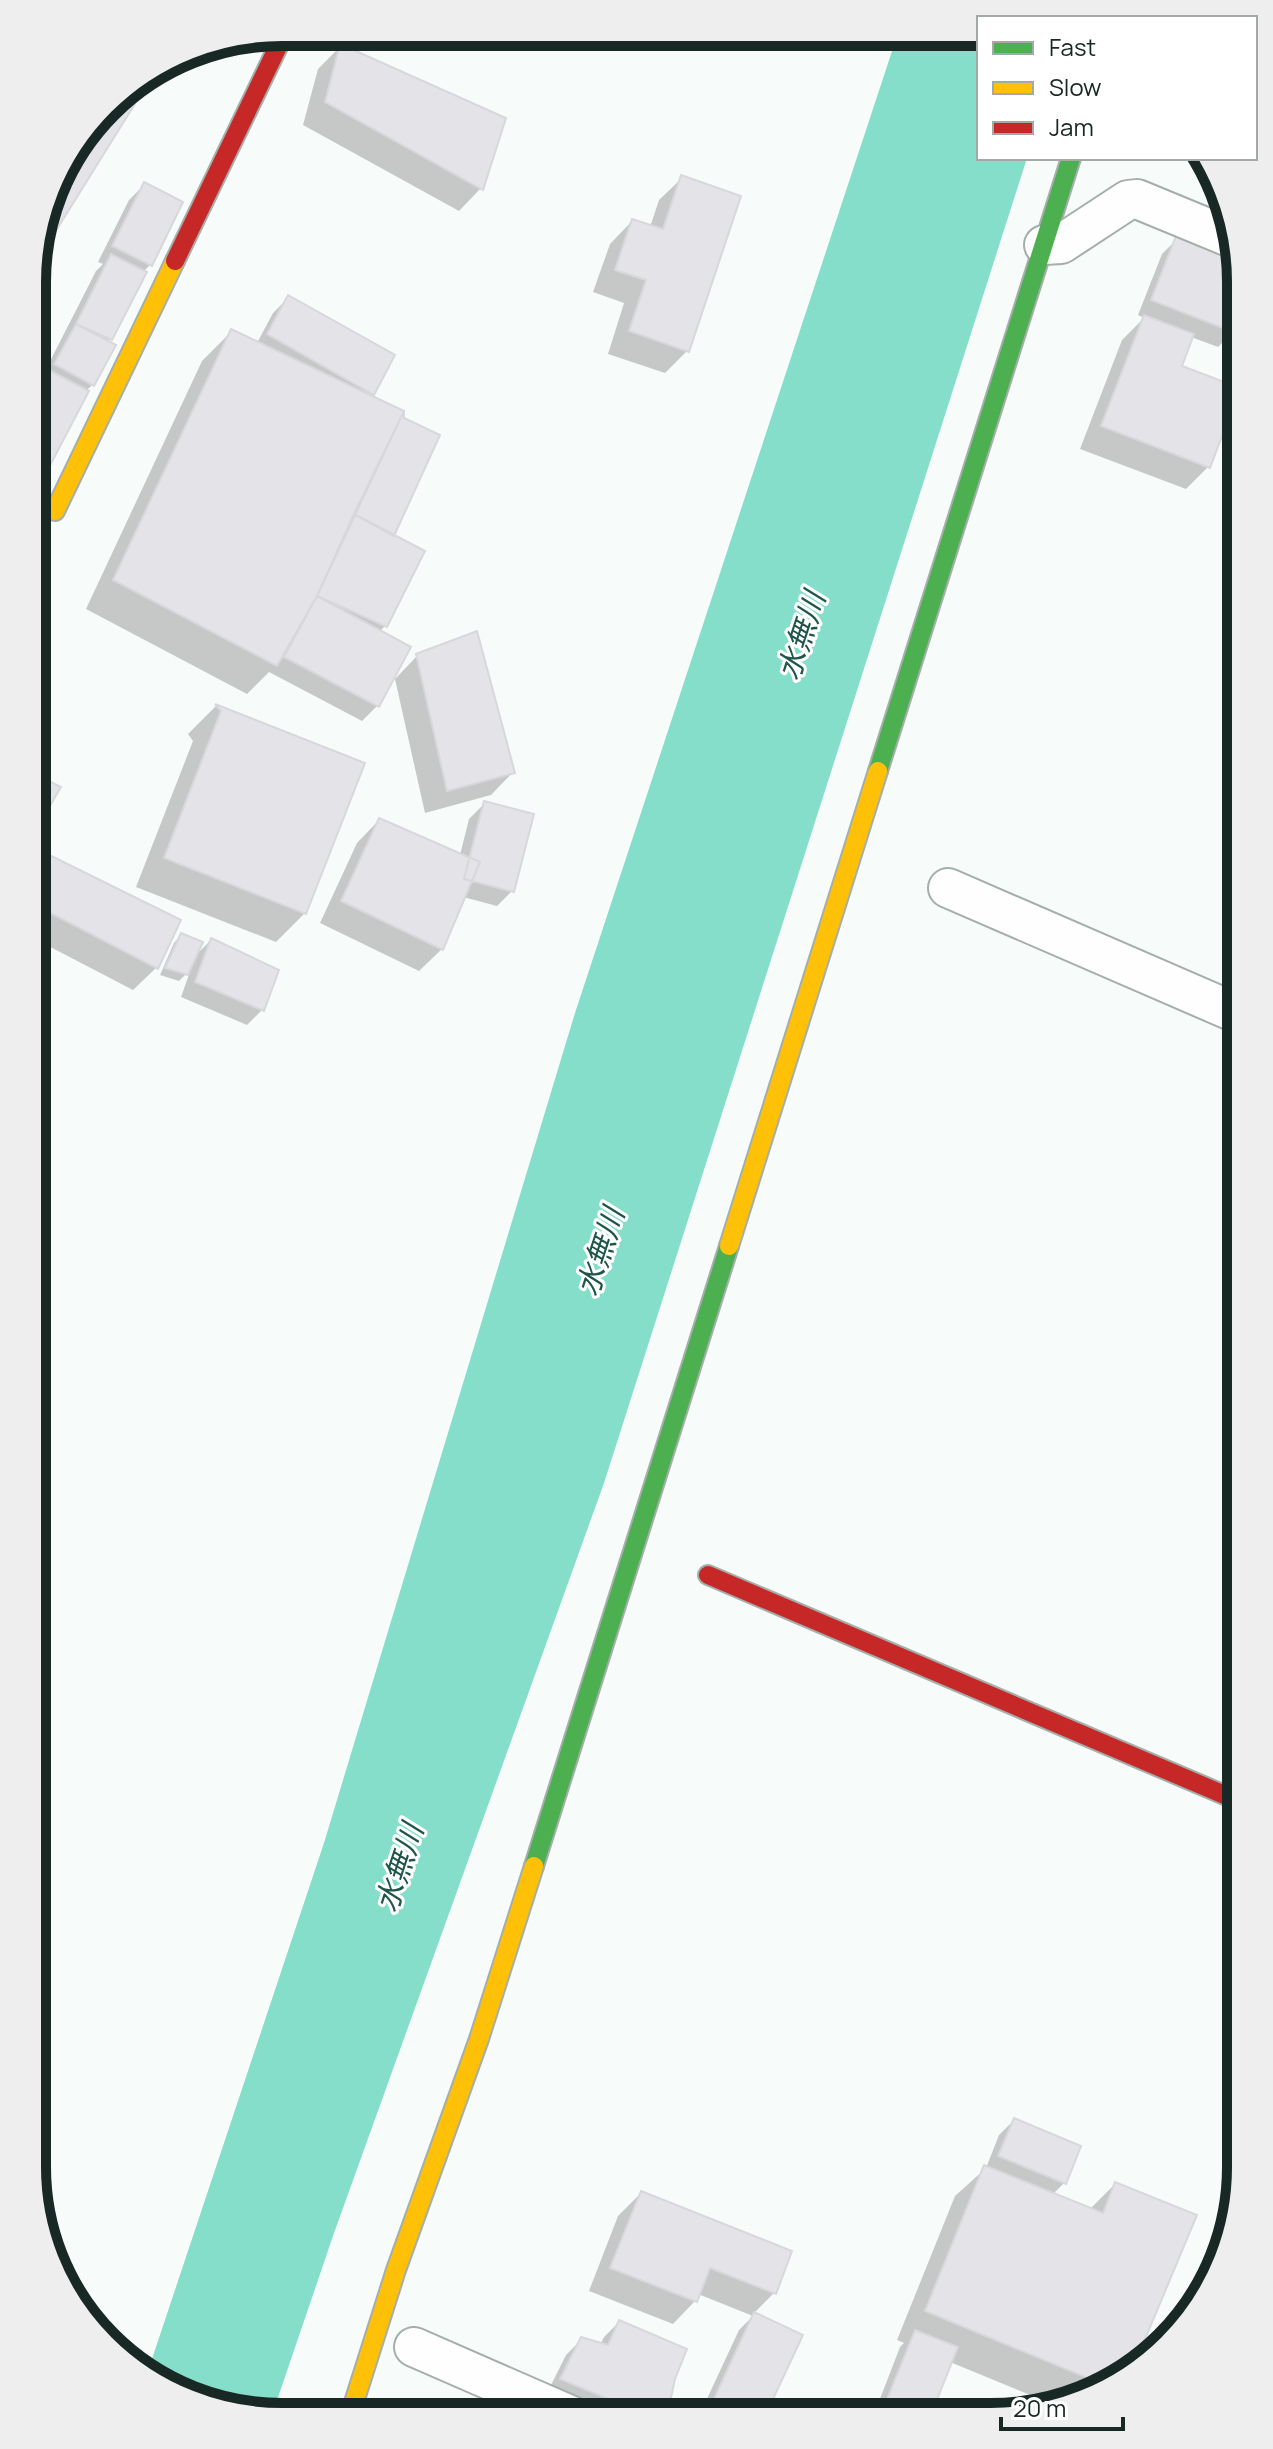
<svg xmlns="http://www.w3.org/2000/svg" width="1273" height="2449" font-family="Manrope,'Noto Sans JP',sans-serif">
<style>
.water{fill:#84deca}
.shadow{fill:#0003}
.building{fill:#e4e3e8;stroke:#d8d7dc;stroke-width:2}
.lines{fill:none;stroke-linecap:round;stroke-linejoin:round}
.street-casing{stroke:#a4aeab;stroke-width:42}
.fast-casing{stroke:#a4aeab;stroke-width:22}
.slow-casing{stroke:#a4aeab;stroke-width:22}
.jam-casing{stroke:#a4aeab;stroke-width:22}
.street{stroke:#fefefe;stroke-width:38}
.fast{stroke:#4caf50;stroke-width:18}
.slow{stroke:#ffc107;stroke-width:18}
.jam{stroke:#c62828;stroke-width:18}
.labels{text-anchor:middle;stroke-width:6;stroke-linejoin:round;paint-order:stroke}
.water-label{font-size:30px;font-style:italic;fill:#20554a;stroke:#fff}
.rim{fill:none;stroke:#182824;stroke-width:10}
</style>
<rect width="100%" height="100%" fill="#f7fbf9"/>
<path class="water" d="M897 36H979V158H1027L604 1483 334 2233 272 2415H249L186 2398 147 2374 324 1843 575 1013Z"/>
<path class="shadow" d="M341 46 481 188 459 211 303 125 318 69Z
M682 178 687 351 665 373 608 354 624 303 593 292 610 244 632 221 650 227 659 200Z
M144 185 150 265 143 272 145 273 107 342 93 384 87 390 42 478 34 486V384L43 375 96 271 103 264 98 262 129 200Z
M1177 239 1241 282 1233 332 1218 347 1191 337 1179 367 1208 467 1186 489 1080 449 1122 340 1144 318 1138 315 1162 254Z
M288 298 372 394 369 397 392 536 385 626 379 632 409 648 377 706 362 721 269 672 247 694 86 609 202 361 231 332 257 343 273 313Z
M1241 355V375L1234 372Z
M417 656 513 772 491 795 425 813 395 679Z
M216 706 363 764 305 913 276 942 136 887 193 741 188 734Z
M485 803 512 891 497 906 463 897 442 949 419 971 320 923 357 843 379 820 460 855 469 819Z
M33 849 156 968 133 990 33 938Z
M181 935 194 957 211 940 262 1010 247 1025 181 997 191 969 179 981 160 975 174 943Z
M1014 2120 1064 2183 1052 2195 1089 2210 1115 2184 1130 2375 1071 2404 1057 2406 950 2362 928 2417H873L900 2347 904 2343 897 2340 955 2196 986 2168 999 2135Z
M641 2193 774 2293 753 2314 800 2336 763 2416H699L739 2330 753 2316 698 2294 695 2301 673 2324 589 2291 618 2216Z
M619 2322 673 2378 665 2416H597L546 2395 566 2355 582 2339 600 2345 604 2337Z"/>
<path class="building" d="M340 44 506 118 483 190 325 102Z
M156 70 34 266V250L58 171 117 94Z
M681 175 741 196 689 352 629 331 646 280 615 270 632 219 663 229Z
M144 182 183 202 152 266 112 246Z
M1176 236 1238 262 1241 282V317L1235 333 1151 300Z
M111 254 147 272 112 340 76 324Z
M288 295 395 355 374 395 267 334Z
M1144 315 1194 334 1182 366 1240 388 1210 468 1101 426Z
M76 324 116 345 94 386 54 364Z
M231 329 404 411 317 596 277 666 113 580Z
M47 369 89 391 43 479 34 474V393Z
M404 411V418L440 435 394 536 354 514Z
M354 514 425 551 387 627 317 596Z
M317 596 411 647 379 707 284 657Z
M477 631 515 773 447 791 416 654Z
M215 704 365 763 306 914 164 858 221 711Z
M34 774 61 787 40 823 33 820Z
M484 801 534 814 514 892 464 879Z
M379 818 480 862 443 950 341 901Z
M33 847 181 920 158 969 33 904Z
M181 933 203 942 188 975 165 968Z
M211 938 279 970 264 1011 195 982Z
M1014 2118 1081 2146 1066 2184 998 2156Z
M984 2165 1103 2213 1115 2182 1197 2215 1130 2375 1107 2386 925 2311Z
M641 2191 792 2251 776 2294 710 2268 697 2302 610 2268Z
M754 2312 803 2335 765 2416H747L713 2401Z
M619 2320 687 2349 675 2379 667 2416H649L560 2379 581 2337 608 2345Z
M915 2330 958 2347 930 2417H923L886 2402Z"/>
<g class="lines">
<defs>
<path id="street" d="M1044 245 1061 244 1128 200 1137 199 1234 239
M948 888 1241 1015
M414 2347 572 2416"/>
<path id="fast" d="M878 771 1071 158
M534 1866 729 1246"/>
<path id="slow" d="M34 498 55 511 175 261
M729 1246 878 771
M350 2415 396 2270 479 2039 534 1866"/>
<path id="jam" d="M175 261 285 32
M708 1575 1241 1802"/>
</defs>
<use href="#street" class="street-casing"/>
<use href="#fast" class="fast-casing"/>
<use href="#slow" class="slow-casing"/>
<use href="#jam" class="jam-casing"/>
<use href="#street" class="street"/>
<use href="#fast" class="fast"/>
<use href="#slow" class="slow"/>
<use href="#jam" class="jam"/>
</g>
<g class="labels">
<g class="water-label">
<text transform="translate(802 636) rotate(-72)" y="10">水無川</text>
<text transform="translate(601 1252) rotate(-72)" y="10">水無川</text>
<text transform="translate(400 1868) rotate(-72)" y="10">水無川</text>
</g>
</g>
<path d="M0 0H1273V2449H0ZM282 46H991A236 236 0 0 1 1227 282V2167A236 236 0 0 1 991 2403H282A236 236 0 0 1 46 2167V282A236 236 0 0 1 282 46Z" fill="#edeeed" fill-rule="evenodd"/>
<path class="rim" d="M282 46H991A236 236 0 0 1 1227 282V2167A236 236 0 0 1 991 2403H282A236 236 0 0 1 46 2167V282A236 236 0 0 1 282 46Z"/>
<rect x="977" y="16" width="280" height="144" fill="#ffffff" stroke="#a3a9a7" stroke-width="2"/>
<rect x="993" y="42" width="40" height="12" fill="#4caf50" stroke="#a3a9a7" stroke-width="2"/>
<text x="1049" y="56" font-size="24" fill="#182824">Fast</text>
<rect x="993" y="82" width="40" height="12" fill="#ffc107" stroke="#a3a9a7" stroke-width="2"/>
<text x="1049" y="96" font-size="24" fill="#182824">Slow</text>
<rect x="993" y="122" width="40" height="12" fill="#c62828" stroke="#a3a9a7" stroke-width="2"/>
<text x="1049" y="136" font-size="24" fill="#182824">Jam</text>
<path d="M1001 2417v12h122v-12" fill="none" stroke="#182824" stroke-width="4"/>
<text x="1013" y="2417" font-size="24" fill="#182824" stroke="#ffffff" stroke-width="6" paint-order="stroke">20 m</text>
</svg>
